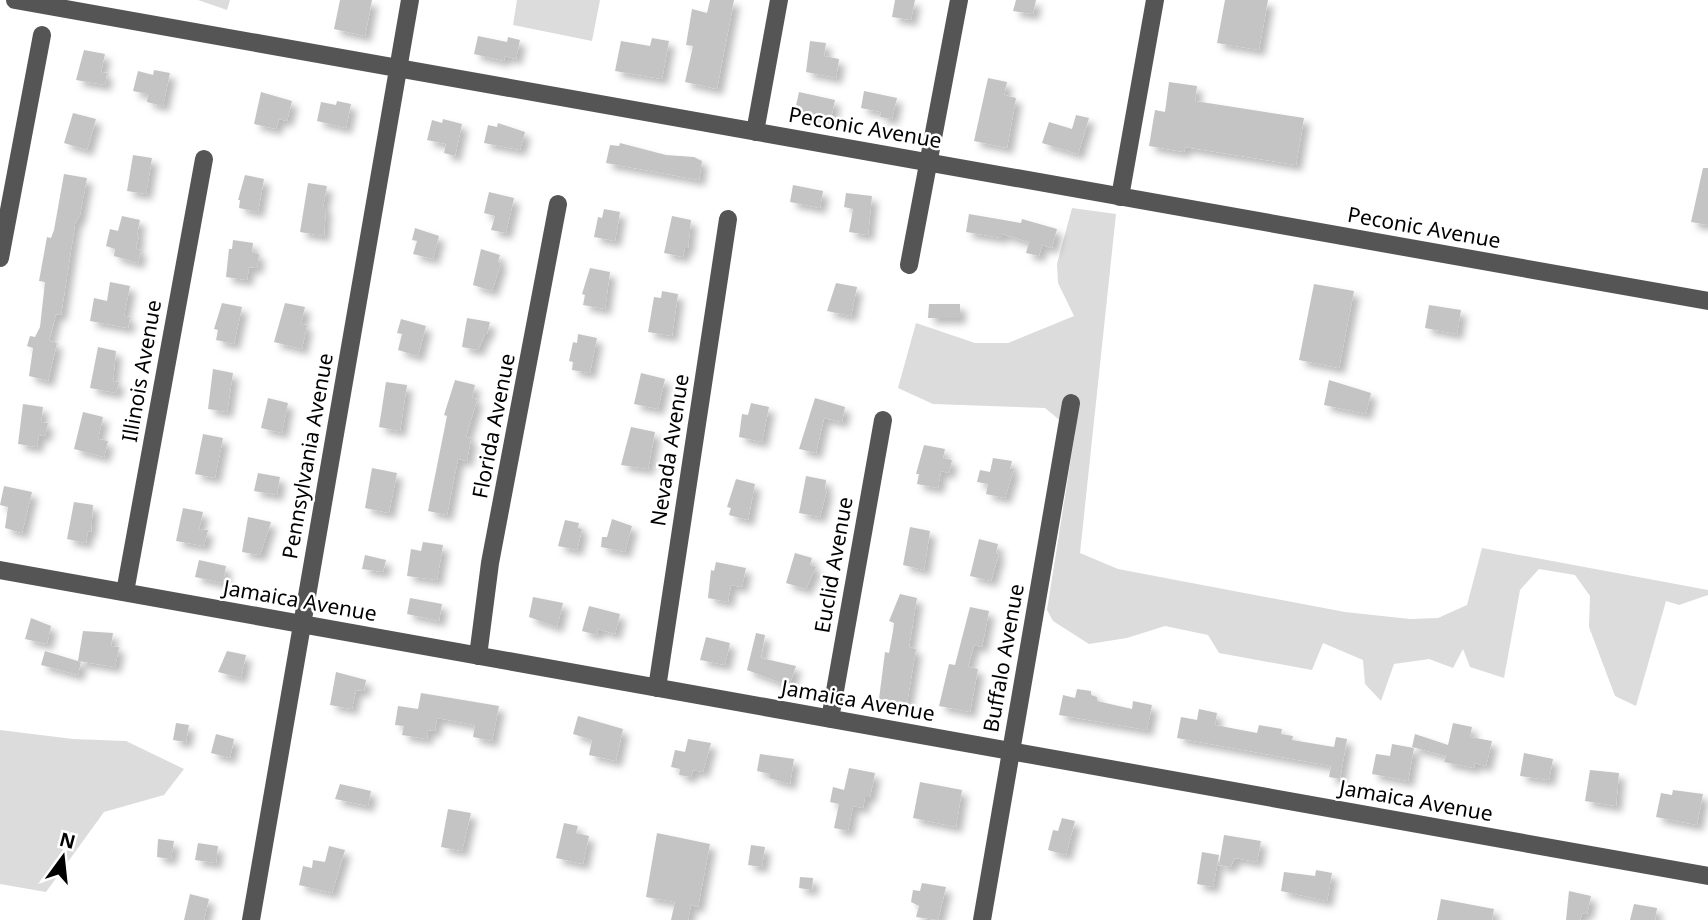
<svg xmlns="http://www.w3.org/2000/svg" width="1708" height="920" font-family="'Noto Sans',sans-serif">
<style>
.green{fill:#dcdcdc}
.building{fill:#c4c4c4;filter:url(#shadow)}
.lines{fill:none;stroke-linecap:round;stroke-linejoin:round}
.minor{stroke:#555;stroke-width:18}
.labels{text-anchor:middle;stroke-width:5;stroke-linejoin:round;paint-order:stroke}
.street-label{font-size:21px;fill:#000;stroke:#fff}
</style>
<defs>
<filter id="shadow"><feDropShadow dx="6" dy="6" stdDeviation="3.5" flood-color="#0004"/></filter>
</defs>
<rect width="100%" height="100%" fill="#fff"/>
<path class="green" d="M198 0H230L227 10Z
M517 0H600L592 41 513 25Z
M1072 208 1116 214 1080 553 1118 569 1345 612 1410 619 1438 618 1467 605 1482 548 1708 590V595L1679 605 1666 601 1636 706 1615 696 1589 627 1590 596 1575 575 1539 569 1520 590 1504 678 1470 667 1463 649 1453 668 1429 659 1394 664 1381 701 1365 684 1363 660 1323 643 1312 670 1219 653 1208 635 1165 626 1127 638 1089 644 1053 621 1047 610 1075 433 1045 408 933 404 898 388 916 323 975 343H1008L1074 316 1058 283 1057 264Z
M0 730 73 739 126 741 184 769 164 795 104 812 46 892 0 884Z"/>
<path class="building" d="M340 0H372L365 36 334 29Z
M710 0H734L717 89 685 82 693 46 686 45 692 9 707 13Z
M895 0H915L911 20 892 17Z
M1016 0H1036L1033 14 1013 11Z
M1225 0H1268L1259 50 1217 43Z
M478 36 507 42 508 37 520 40 516 59 505 56 504 61 474 54Z
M652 38 669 41 662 79 615 71 621 41 650 46Z
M810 41 826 43 824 56 839 59 836 78 806 72Z
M84 50 105 54 101 72 107 73 105 85 76 80Z
M154 70 170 73 163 106 147 102 148 94 133 91 138 71 153 75Z
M988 78 1007 82 1004 95 1016 98 1007 148 974 141Z
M1169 82 1197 86 1195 101 1304 118 1296 165 1185 147 1184 152 1149 146 1155 110 1165 112Z
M864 91 897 98 892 119 880 117 881 112 861 108Z
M261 92 292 101 287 121 279 119 276 129 254 124Z
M799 92 835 100 831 118 795 110Z
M337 101 351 104 346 128 317 121 321 102 336 105Z
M73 113 96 119 87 150 64 143Z
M1076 115 1089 118 1078 154 1042 143 1049 122 1072 129Z
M443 119 462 124 455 156 444 153 446 144 427 140 432 120 442 123Z
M498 123 525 132 520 150 484 143 488 125 497 127Z
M620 143 666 155 694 157 702 161 699 180 606 163 610 145 619 146Z
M133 155 152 158 146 194 127 191Z
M1703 168H1708V225L1691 222Z
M64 174 87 178 80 215 75 224 61 315 56 314 49 341 57 343 48 381 29 376 33 348 27 346 30 336 35 337 40 327 45 282 39 281 47 237 51 238 54 230Z
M245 175 264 179 258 212 239 208 240 200H238Z
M308 183 327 186 323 207H326L324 236 300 232Z
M793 185 823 191 820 208 790 202Z
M489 192 514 198 506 233 491 230 495 216 484 213Z
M846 193 872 196 868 235 849 232 853 209 844 207Z
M604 209 620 212 615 241 594 237 598 217 602 218Z
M969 214 1021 223 1022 219 1057 229 1052 248 1042 245 1039 256 1026 253 1029 242 1002 234V238L966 232Z
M122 216 140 220 137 234 139 235 136 249 141 250 138 263 114 256 115 249 106 246 110 229 118 231Z
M672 216 691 220 688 248H685L683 257 664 253Z
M415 228 439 236 433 259 413 254 417 241 412 240Z
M233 240 253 243 252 252 259 254 257 268 249 267 247 280 226 277 229 249H232Z
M481 249 500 255 498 262 501 263 492 291 473 285Z
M590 268 610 272 605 309 583 305 585 295 582 294Z
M110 282 130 286 124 316 130 317 128 328 90 321 94 298 107 301Z
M836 283 857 287 851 316 827 311Z
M1314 284 1354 291 1339 368 1299 360Z
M662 291 678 294 672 336 648 332 654 297 661 298Z
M222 303 242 307 234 344 216 340 218 330 214 329Z
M285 303 305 307 301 324 307 325 302 349 274 342Z
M929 304H960V318H928Z
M1429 305 1461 310 1457 334 1425 328Z
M467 318 490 322 487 334H485L478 350 462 347Z
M401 319 426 326 418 356 398 350 402 334 397 333Z
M578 334 597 338 590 373 572 370 573 362 569 361 573 342 577 343Z
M98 347 116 351 113 381 119 382 116 393 90 388Z
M213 369 233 373 227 412 208 409Z
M641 373 665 379 658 409 634 404Z
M455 380 475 385 472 397 477 400 466 437 471 438 467 461 458 459 447 515 428 511 447 416 444 415Z
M1329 380 1371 393 1366 414 1324 405Z
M386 382 407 385 400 431 379 427Z
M268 398 288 403 282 433 261 428Z
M815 398 845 407 842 422 824 418 816 453 799 449Z
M751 403 769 407 762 442 739 437 742 414 748 415Z
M23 404 43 407 41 422 48 423 45 436 39 435 37 447 18 444Z
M83 412 103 417 98 439 108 441 104 457 74 449Z
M631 427 655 432 648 469 621 465Z
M203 434 223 438 215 478 195 474Z
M924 445 945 449 943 458 952 460 949 473 941 471 938 488 917 484 919 474H916Z
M993 458 1012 461 1010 469H1014L1005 498 986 494 988 484 977 482 980 470 990 472Z
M372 468 397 473 389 513 365 508Z
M258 473 280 477 277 495 254 491Z
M806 476 826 480 825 490H827L820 517 799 513Z
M736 479 755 484 748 520 729 515 731 508 727 507Z
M4 486 32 492 22 533 5 528 8 507 0 505Z
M74 502 93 505 91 532 88 531 86 543 67 539Z
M183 508 203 512 199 529 208 530 204 546 176 541Z
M248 517 271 522 260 555 242 552Z
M612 519 632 526 625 552 601 547 602 537H607Z
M565 520 579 523 578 528 582 529 577 550 558 546Z
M910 527 930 531 924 570 903 565Z
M979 539 998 544 996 553 999 554 991 581 970 576Z
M423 542 443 545 437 580 407 576 411 549 421 551Z
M795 553 812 558 810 565 816 567 806 589 786 583Z
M365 555 386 560 383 572 362 569Z
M199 560 226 566 223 583 195 577Z
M716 562 746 568 742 587 731 585 728 602 708 598 711 570 714 571Z
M900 594 917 598 909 647 916 649 907 703 879 699 885 652 889 653 893 631 894 623 889 621Z
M533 597 563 603 557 627 529 617Z
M410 598 442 604 439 621 407 614Z
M589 606 620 614 615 634 598 629 597 635 582 631Z
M970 607 989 611 982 647 974 645 968 667 978 669 970 712 939 706 949 664 955 665Z
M31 618 51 626 47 644 25 639Z
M83 631 113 633 111 646 119 647 115 667 78 661Z
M756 633 765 635 761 658 796 666 789 686 747 670Z
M706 637 730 643 725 665 700 660Z
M45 651 81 662 78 675 41 665Z
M227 651 246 655 241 678 218 672Z
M336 672 366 680 364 691 356 690 352 709 330 705Z
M1077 689 1091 691V695L1097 697V701L1110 704 1132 709 1133 701 1152 705 1147 730 1059 715 1063 695 1075 698Z
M421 693 499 706 492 741 473 737 475 725 437 718 435 731 428 730 427 739 402 735 404 726 395 725 398 706 418 709Z
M1199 709 1217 713 1215 725 1257 733 1259 725 1264 726 1282 729 1281 734 1293 736 1292 740 1334 747 1336 737 1347 739 1340 779 1329 777 1331 766 1177 738 1181 717 1197 720Z
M578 716 623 729 616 761 589 755 592 740 573 734Z
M176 723 189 725 186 742 173 740Z
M1453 723 1472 727 1470 737 1492 741 1486 766 1475 763 1474 768 1444 762 1446 756 1412 747 1415 734 1448 745Z
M216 734 234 739 230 758 211 753Z
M688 739 711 743 703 772 693 770 691 777 679 775 680 769 671 767 675 750 685 752Z
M1392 744 1414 748 1408 781 1372 774 1376 754 1390 756Z
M1524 753 1553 759 1549 780 1520 776Z
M760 754 794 759 790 784 769 778 770 774 757 771Z
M849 768 875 773 870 797H865L863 808 853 806 848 831 834 828 839 804 830 802 833 787 844 790Z
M1590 770 1619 773 1616 806 1585 801Z
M920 782 962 790 956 827 913 818Z
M340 784 371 791 368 806 335 799Z
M1673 790 1703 794 1697 825 1656 817 1661 793 1672 795Z
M448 809 471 813 462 851 441 847Z
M1062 818 1075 821 1066 855 1048 850 1053 830 1058 831Z
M564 823 578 826 576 833 589 836 583 864 556 858Z
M657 833 710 844 698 907 691 905 688 920H671L675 902 646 897Z
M1224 835 1261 841 1257 862 1235 858 1230 867 1219 865Z
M158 839 174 841 171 859 157 857Z
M198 843 218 846 216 863 195 860Z
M751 845 765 847 762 867 748 865Z
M329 846 345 850 332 893 299 885 303 866 312 868 313 860 325 862Z
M1202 852 1219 855 1213 887 1197 884Z
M1316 870 1332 873 1327 901 1281 891 1284 872 1315 876Z
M800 877 813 878 812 890 799 888Z
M922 883 946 887 938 920 916 917 919 906 911 902 913 890 920 891Z
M1569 891 1591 896 1587 914 1582 913 1580 920H1566Z
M190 894 209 899 204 920H184Z
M1441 899 1494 909 1492 920H1437Z
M1634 904 1657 908 1655 920H1630Z"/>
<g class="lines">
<path class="minor" d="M15 0 1708 301
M755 132 779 0
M1120 197 1155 0
M0 258 42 35
M909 265 959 0
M0 570 1708 876
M125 592 204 159
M478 656 490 563 558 204
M657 688 728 219
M830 719 883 420
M251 920 410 0
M982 920 1071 403"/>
</g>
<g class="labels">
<g class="street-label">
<text transform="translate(865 128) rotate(10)" y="7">Peconic Avenue</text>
<text transform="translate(1424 228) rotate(10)" y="7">Peconic Avenue</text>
<text transform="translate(142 371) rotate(-80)" y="7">Illinois Avenue</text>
<text transform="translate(494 426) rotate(-79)" y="7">Florida Avenue</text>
<text transform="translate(670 450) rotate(-81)" y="7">Nevada Avenue</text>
<text transform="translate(308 456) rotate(-80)" y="7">Pennsylvania Avenue</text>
<text transform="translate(834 565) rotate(-80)" y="7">Euclid Avenue</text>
<text transform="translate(300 601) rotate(10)" y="7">Jamaica Avenue</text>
<text transform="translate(1004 658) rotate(-80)" y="7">Buffalo Avenue</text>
<text transform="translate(858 701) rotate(10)" y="7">Jamaica Avenue</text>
<text transform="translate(1416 801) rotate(10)" y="7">Jamaica Avenue</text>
</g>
</g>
<g transform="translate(63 857) rotate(15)" stroke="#ffffff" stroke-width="5" paint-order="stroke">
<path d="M0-5L12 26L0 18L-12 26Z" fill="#000000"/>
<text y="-10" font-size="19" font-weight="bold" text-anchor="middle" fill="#000000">N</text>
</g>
</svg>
